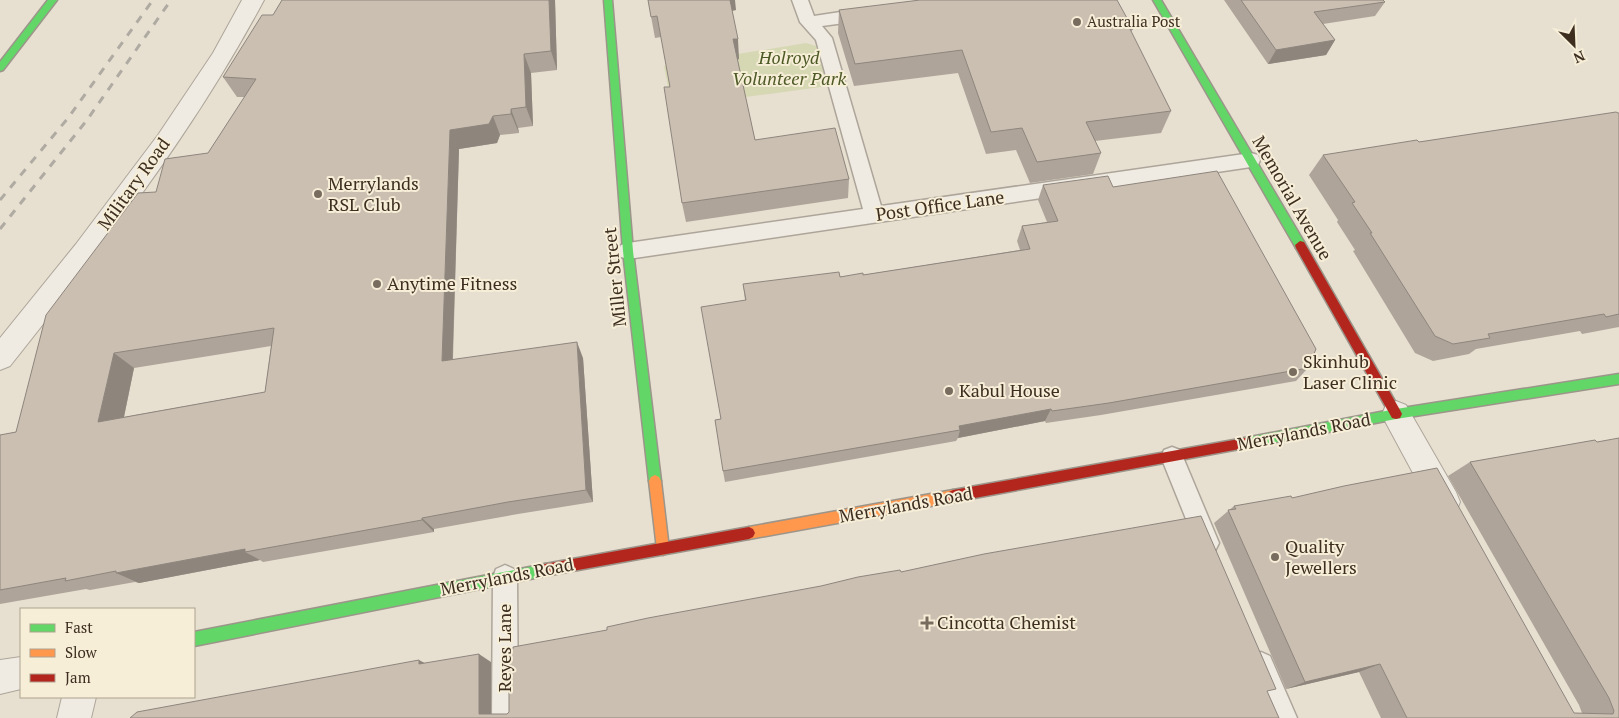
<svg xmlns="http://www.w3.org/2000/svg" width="1619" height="718" font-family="'PT Serif',serif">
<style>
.green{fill:#d6d7b3}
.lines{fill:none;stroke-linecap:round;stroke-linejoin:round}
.lane-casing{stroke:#ada599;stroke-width:3}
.street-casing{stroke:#ada599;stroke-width:2}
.fast-casing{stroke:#9c958a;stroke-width:3}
.slow-casing{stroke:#9c958a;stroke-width:3}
.jam-casing{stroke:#9c958a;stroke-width:3}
.lane{fill:#efebe3;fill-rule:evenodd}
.street{fill:#efebe3;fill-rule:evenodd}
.fast{fill:#63d668;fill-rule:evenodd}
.slow{fill:#ff974d;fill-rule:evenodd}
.jam{fill:#b3261e;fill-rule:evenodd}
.rail{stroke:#afaaa2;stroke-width:3;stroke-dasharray:8 8;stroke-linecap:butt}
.wall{fill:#afa499;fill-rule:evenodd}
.shaded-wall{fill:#8e867d}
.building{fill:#cbbfb2;stroke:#8e867d;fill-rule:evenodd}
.poi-dot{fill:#786c5e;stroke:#f7eed8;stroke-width:2}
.labels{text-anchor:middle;stroke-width:4;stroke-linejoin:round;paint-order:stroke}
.far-poi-label{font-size:15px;fill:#3d2e20;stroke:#f7eed8;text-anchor:start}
.park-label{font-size:18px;font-style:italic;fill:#4d5a26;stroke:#f7eed8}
.street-label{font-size:18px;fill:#3d2e20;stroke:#f7eed8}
.poi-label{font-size:18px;fill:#3d2e20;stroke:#f7eed8;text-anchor:start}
</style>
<rect width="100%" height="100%" fill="#e7e0d1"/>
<path class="green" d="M806 43 816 46 828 86 672 107 664 66Z"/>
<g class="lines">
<defs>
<path id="lane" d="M792 0H808L814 16 867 8 873 10 875 14 873 18 867 20 822 26 832 38 881 206 1251 153 1258 155 1260 160 1258 165 1251 167 628 259 621 257 618 251 621 245 628 243 863 209 816 40 800 22Z
M1172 447 1180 450 1219 543 1215 551 1207 555 1199 551 1161 457 1164 450Z
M505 565 514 569 517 577 518 718H492L493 577 496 569Z
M1261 652 1270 656 1297 718H1271L1248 665 1252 656Z"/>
<path id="street" d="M242 0H264C194 132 102 250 10 366L0 370V338L76 244 158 135 213 53Z
M1396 401 1406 405 1456 492 1460 502 1456 512 1445 516 1434 512 1386 423 1382 414 1386 405Z
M21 657V689L0 694V660Z
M62 697H96L91 718H57Z"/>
<path id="fast" d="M48 0H57L3 70 0 71V62Z
M604 0H612L633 251 661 481 659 485 655 487 651 485 649 481 623 251Z
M1153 0H1161L1304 242 1305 245 1304 248H1296Z
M1619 374V384L1396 419 1245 448 1241 447 1239 443 1241 439 1245 438 1396 409Z
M545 564 550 566 551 570 550 574 545 576 194 646V632Z"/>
<path id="slow" d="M655 475 659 477 661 481 669 549 667 553 663 555 659 553 657 549 649 481 651 477Z
M953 490 957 492 959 496 957 500 953 502 749 539 745 537 743 533 745 529 749 527Z"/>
<path id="jam" d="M1300 241 1304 242 1400 410 1402 414 1400 418 1396 419 1392 418 1296 248 1295 245Z
M1245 438 1249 439 1251 443 1249 447 1245 448 953 502 949 500 947 496 949 492 953 490Z
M749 527 753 529 755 533 753 537 749 539 545 576 540 574 539 570 540 566 545 564Z"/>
</defs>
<use href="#lane" class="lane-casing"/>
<use href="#street" class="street-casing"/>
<use href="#fast" class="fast-casing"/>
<use href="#slow" class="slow-casing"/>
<use href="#jam" class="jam-casing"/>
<use href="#lane" class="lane"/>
<use href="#street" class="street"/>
<use href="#fast" class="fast"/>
<use href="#slow" class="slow"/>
<use href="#jam" class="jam"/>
<path class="rail" d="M0 200 68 118 153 0
M0 229 87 120 171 0"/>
</g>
<path class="wall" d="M282 0H555L557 70 531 73 533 126 518 128 519 133 500 135 497 143 459 149 453 359 583 358 593 502 518 514 434 529V532L263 562 260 560 139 583 135 582 90 590 86 589 0 604V435L16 432 208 153 245 97H237L223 77 273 15ZM271 346 265 392 124 417 134 368Z
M648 0 736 10 732 11 739 59 737 60 755 140 849 179 848 198 686 222 682 203 670 87 661 37 655 38Z
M1224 0H1383L1385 2 1375 16 1323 24 1335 40 1326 55 1268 64Z
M839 10 1133 29 1131 32 1171 111 1161 133 1095 141 1101 153 1093 174 1030 183 1016 150 986 154 958 73 854 86 838 33Z
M1619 113V327L1582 334 1580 331 1476 349 1469 354 1433 361 1415 353 1353 251 1355 250 1337 222 1338 220 1309 175 1323 155 1419 142Z
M1043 185 1113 187 1308 368 1296 381 1101 415 1046 423 1045 421 958 438 956 441 725 482 723 471 721 419 745 300 743 284 863 275 1020 250 1017 241 1022 226 1047 222 1038 200Z
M1595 440 1619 718H1381L1359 672 1286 689 1214 523 1234 506 1292 498 1574 713H1582L1579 705 1448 476 1470 462Z"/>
<path class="shaded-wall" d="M549 0H555L557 70 551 51Z
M729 0H735L736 10 730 11Z
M733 39H738L739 59 735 60Z
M1335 40 1326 55 1268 64 1276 50Z
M524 54 531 73 533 126 526 107Z
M511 109 518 128 519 133 511 114Z
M493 116 500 135 497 143 459 149 452 376 442 361 450 130Z
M577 342 583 358 593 502 586 490Z
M114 353 134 368 120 436 98 422Z
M1051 409 1045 421 958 438 960 430 959 426Z
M422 518 434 529V532L422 520Z
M245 549V552L260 560 139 583 116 573Z
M479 654 491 662V718L479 714Z
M419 660 432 667 419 664Z
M1380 664 1359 672 1286 689 1305 682Z"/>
<path class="building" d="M282 0H549L551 51 524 54 526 107 511 109V114L493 116 489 124 450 130 442 361 577 342 586 490 508 502 422 518V520L245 552V549L116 573V571L65 581 66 578 0 590V435L16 432 46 315 138 193 156 192 165 159 208 153 256 79 223 77 262 15H273ZM274 328 265 392 98 422 114 353Z
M648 0H730L738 39H733L755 140 835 128 849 179 682 203 664 87H670L657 16 651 17Z
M920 0H1117L1133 29H1130L1171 111 1086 122 1101 153 1037 162 1022 128 991 132 962 50 855 64 839 10Z
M1241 0H1383L1385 2 1314 12 1335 40 1276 50Z
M1616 112 1618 113H1619V314L1606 317 1604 314 1488 334 1490 338 1453 344 1435 336 1370 233H1372L1352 203 1355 202 1323 155 1417 140 1419 142Z
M1217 171 1316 349 1308 368 1109 403 1052 411 1051 409 959 426 960 430 723 471 715 420 721 419 701 307 746 300 743 284 839 272 840 277 863 273V275L1030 249 1022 226 1058 221 1043 185 1108 176 1113 187Z
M1619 438V718H1407L1380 664 1305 682 1228 510 1236 509 1234 506 1291 496 1292 498 1344 486 1437 468 1574 713 1613 714 1614 711 1609 698 1470 462 1595 440 1597 442Z
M1201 516 1276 689 1267 691 1279 718H130L137 712 419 660V664L479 654V714H507L509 712V650L513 649V647L607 630V627L648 618 821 586 858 577 900 570 901 572 984 554Z"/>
<g class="poi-dot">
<circle cx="1077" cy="22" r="5"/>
<circle cx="318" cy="194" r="5"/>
<circle cx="377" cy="284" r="5"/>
<circle cx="1293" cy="372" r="5"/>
<circle cx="949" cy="391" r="5"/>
<circle cx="1275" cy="557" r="5"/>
<path d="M924.5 615.5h5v5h5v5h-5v5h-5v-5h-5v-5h5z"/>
</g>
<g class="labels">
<g class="far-poi-label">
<text x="1087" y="27">Australia Post</text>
</g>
<g class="park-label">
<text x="789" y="64">Holroyd<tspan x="789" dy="21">Volunteer Park</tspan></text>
</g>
<g class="street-label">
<text transform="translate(134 184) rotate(-54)" y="6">Military Road</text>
<text transform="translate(1292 198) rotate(60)" y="6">Memorial Avenue</text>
<text transform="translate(940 206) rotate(-8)" y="6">Post Office Lane</text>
<text transform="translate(615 277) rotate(-96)" y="6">Miller Street</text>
<text transform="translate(1304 432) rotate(-11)" y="6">Merrylands Road</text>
<text transform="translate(906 505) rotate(-10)" y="6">Merrylands Road</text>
<text transform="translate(507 577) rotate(-11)" y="6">Merrylands Road</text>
<text transform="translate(505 648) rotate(-90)" y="6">Reyes Lane</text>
</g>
<g class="poi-label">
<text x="328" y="190">Merrylands<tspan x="328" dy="21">RSL Club</tspan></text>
<text x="387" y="290">Anytime Fitness</text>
<text x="1303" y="368">Skinhub<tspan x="1303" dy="21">Laser Clinic</tspan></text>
<text x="959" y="397">Kabul House</text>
<text x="1285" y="553">Quality<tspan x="1285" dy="21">Jewellers</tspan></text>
<text x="937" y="629">Cincotta Chemist</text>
</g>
</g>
<rect x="20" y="608" width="175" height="90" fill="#f7eed8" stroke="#ada18e"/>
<rect x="30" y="624" width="25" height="8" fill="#63d668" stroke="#ada18e"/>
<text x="65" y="633" font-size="15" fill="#3d2e20">Fast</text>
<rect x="30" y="649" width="25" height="8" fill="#ff974d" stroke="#ada18e"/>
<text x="65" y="658" font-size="15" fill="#3d2e20">Slow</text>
<rect x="30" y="674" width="25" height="8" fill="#b3261e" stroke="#ada18e"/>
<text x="65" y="683" font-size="15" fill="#3d2e20">Jam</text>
<g transform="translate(1574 45) rotate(156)" stroke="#f7eed8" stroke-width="4" paint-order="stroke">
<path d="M0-4L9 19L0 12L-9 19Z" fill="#3d2e20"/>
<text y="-8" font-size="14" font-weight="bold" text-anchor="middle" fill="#3d2e20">N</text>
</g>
</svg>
